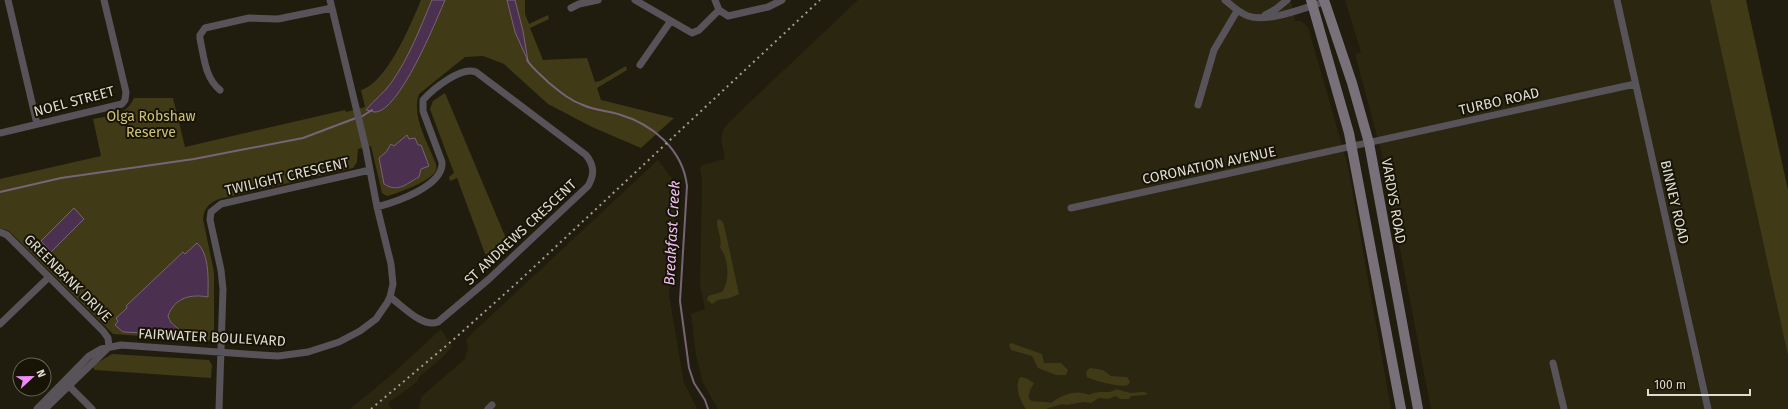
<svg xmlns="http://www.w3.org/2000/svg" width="1788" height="409" font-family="'Fira Sans',sans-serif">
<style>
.built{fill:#2a2610}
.green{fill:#413a17}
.water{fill:#4c3050;stroke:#786477}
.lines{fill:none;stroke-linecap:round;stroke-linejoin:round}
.stream{stroke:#786477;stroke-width:2}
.minor{stroke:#585359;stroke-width:7}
.secondary{stroke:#79717a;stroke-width:10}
.rail{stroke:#a19f93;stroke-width:2;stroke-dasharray:2 4;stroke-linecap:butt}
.labels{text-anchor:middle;stroke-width:4;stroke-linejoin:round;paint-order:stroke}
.street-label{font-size:14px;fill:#dedcd2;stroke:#171406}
.park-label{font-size:14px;fill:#d0c178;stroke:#171406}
.water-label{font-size:15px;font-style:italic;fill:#f1bef7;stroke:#171406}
</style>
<rect width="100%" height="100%" fill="#201d0e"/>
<path class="built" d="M858 0H1291L1295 21H1301L1308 27 1348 166 1391 409H718L703 383 696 355 691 314 705 309 700 285 702 180 700 168 702 165 725 159 721 139 723 130 728 123Z
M1345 0H1710L1788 356V409H1431L1381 151 1355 54 1361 52Z
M658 160 677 185 669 295 684 383 697 409H419L421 397 465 359 468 347 466 339Z
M441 329 452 347 442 358 419 377 417 382 388 403 392 409H350L390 376Z"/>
<path class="green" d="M421 0H525V14L529 24 548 15 549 19 530 28 543 60 587 58 595 82 600 81 626 66 627 70 597 88 601 100 674 118 641 148 592 127 548 104 504 64 483 56 465 57 419 94C411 116 428 143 436 164 436 166 437 168 436 170 432 181 398 193 387 196L382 193 371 146 358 149 357 162 353 168 219 199C209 203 204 208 203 219L214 272V336L209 341 113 334 9 231 0 228V179L101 156 93 119C111 115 125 117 134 98H173L185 147 345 110 346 112 365 107 361 90C387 83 411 24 421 0Z
M1710 0H1746L1788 190V356Z
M445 93 510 248 490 267 457 178 450 181 449 177 454 173 430 109 433 101Z
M718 219 722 221 724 225 739 294 730 298 718 300 712 304 707 300 708 296 722 292C730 282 729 258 720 248 723 236 714 226 718 219Z
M1011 343 1042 354 1044 363H1061L1068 370 1066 375H1056L1038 368 1032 356 1011 350 1009 345Z
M112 354 209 360 212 365 211 378 95 370 92 366Z
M1090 368 1103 370 1111 376 1127 377 1130 382 1128 385C1121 388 1094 381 1087 377L1086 372Z
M1020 377 1026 378 1034 383C1019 408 1039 399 1051 403 1062 395 1076 389 1089 395 1099 389 1108 395 1117 389L1130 393 1143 392 1147 393 1146 395 1131 396 1129 399H1120L1116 396 1108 399 1099 398 1091 403 1084 402 1067 405 1062 404 1046 409H1026C1020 401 1014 386 1020 377Z"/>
<path class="water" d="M432 0H445C436 21 399 112 375 112 372 112 368 110 366 110 374 100 384 93 391 83 409 58 420 28 432 0Z
M507 0H515L523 31 528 61 515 32Z
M407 135 409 139 415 138 418 145H421L429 166 421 169 419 177C406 184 398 193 384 184L379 158 386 152 391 144 394 146Z
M74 208 84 219 51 252 41 241Z
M197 243C210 255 208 280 208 297 191 294 175 297 168 316 171 327 179 326 183 335L123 332 115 325 118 321 116 318 127 308 126 306 183 252 185 254Z"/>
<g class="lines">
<path class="stream" d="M527 60C532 68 541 75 548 82 559 91 569 100 583 105 594 110 607 111 618 114 653 124 683 150 687 186L680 301 689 368 694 383 705 400 708 409
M361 117 372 110
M0 192 61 178 194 159 303 138 356 118"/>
<path class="minor" d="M8 0 37 124
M635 0 692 33 699 30 719 10
M715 0 719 10 728 16 768 7 782 0
M1225 0C1232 6 1239 13 1248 16 1268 23 1304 8 1324 2
M1617 0 1708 409
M571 8 579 4 598 0
M1265 15 1276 9 1287 0
M640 65 670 22
M220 90C205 78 204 57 200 39V35L205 28 249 18 278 19 332 8
M1198 105 1214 50 1237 11
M0 133 122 104 125 100 126 92 104 0
M377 207C396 202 444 186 442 162L423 111V100C433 89 461 66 476 72L586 155C594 165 595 174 588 186L489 279 438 322C422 328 403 306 390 297
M1071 208 1635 84
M0 232 7 235 103 331 108 338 109 347
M0 324 49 277
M1553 363 1564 409
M67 384 92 409
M37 409 89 356 101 349 121 345 260 355 278 356 308 352 339 342 360 331 376 319 387 303 390 297 393 284 391 264 377 207 366 149 330 0
M45 409 109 347
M219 409 223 289 221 270 210 220 211 212 221 204 370 170
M488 409 492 405"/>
<path class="secondary" d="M1311 0 1349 133 1401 409
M1324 0 1352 83 1369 143 1418 409"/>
<path class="rail" d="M371 409 453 340 519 281 820 0"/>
</g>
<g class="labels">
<g class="street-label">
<text transform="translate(74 101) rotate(-15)" y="5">NOEL STREET</text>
<text transform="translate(1499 101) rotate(-13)" y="5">TURBO ROAD</text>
<text transform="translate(1209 165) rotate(-12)" y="5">CORONATION AVENUE</text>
<text transform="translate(287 176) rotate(-13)" y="5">TWILIGHT CRESCENT</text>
<text transform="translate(1394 201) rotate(80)" y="5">VARDYS ROAD</text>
<text transform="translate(1675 202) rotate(77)" y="5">BINNEY ROAD</text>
<text transform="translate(520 232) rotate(-43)" y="5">ST ANDREWS CRESCENT</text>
<text transform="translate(68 278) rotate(45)" y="5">GREENBANK DRIVE</text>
<text transform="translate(212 337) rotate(3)" y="5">FAIRWATER BOULEVARD</text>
</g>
<g class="park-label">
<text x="151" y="121">Olga Robshaw<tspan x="151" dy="16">Reserve</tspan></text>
</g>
<g class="water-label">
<text transform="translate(672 233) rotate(-87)" y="5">Breakfast Creek</text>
</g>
</g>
<g transform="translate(32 377) rotate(68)"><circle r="19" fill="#171406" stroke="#676458"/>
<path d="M0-3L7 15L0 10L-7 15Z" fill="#ed8cfa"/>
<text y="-6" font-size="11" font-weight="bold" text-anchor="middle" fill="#dedcd2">N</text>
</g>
<path d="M1648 389v6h102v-6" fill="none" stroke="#dedcd2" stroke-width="2"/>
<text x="1654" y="389" font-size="12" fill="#dedcd2" stroke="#171406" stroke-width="3" paint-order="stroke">100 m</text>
</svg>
